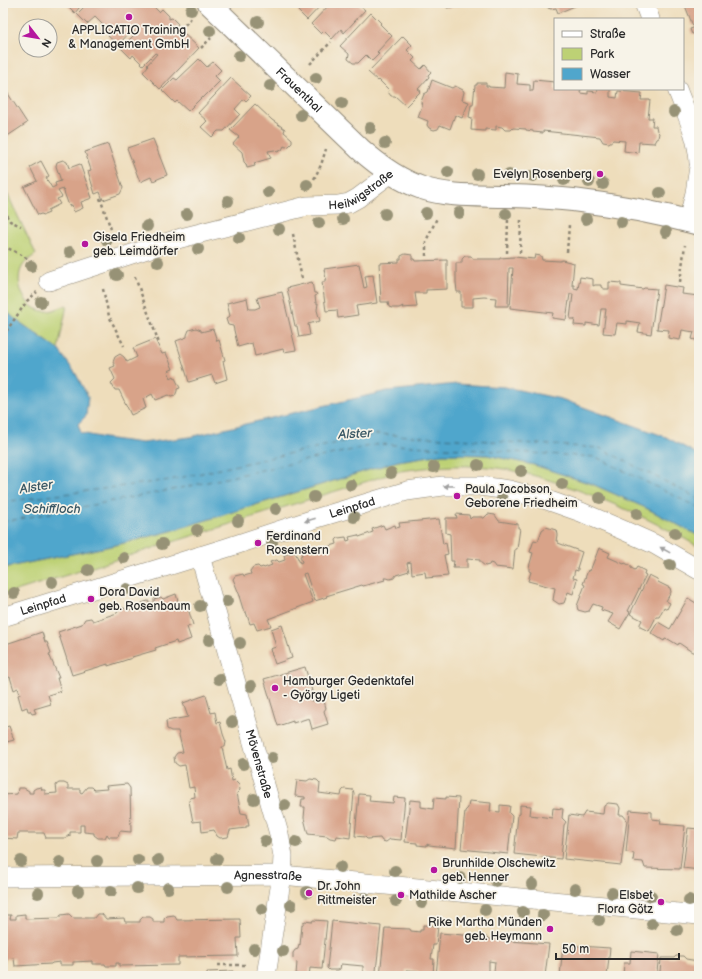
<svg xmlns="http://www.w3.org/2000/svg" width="702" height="979" font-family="'Balsamiq Sans',sans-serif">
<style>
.green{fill:#bdd175;stroke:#747e50}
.water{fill:#50a6cc;stroke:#3e687c}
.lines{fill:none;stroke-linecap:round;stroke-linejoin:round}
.ferry{stroke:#385663;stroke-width:1;stroke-dasharray:5 4;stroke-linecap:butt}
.building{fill:#d8a389;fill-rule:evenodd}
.minor-casing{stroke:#8c8473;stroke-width:20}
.tertiary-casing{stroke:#8c8473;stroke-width:24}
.path{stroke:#8c8473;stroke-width:2.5;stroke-dasharray:3 3;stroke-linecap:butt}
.minor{stroke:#fff;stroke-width:19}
.tertiary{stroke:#fff;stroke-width:22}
.tree{fill:#979276}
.oneway{fill:#a0a0a0}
.poi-dot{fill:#b5179e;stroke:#f7f3e8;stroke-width:1.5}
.labels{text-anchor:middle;stroke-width:3.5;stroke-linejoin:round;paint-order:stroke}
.poi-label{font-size:12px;fill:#2b2b2b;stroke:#f7f3e8;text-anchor:start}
.street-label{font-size:12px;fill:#2b2b2b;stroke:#f7f3e8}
.water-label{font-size:13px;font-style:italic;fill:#385663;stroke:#f7f3e8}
</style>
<rect width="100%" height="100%" fill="#f7f3e8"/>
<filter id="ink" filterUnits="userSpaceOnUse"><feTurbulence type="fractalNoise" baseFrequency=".025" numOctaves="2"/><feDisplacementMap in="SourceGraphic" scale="8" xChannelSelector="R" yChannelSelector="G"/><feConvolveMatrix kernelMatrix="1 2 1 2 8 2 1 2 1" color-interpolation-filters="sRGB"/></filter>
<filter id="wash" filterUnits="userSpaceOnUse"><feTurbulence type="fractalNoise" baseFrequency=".012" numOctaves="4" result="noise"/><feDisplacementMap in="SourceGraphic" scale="16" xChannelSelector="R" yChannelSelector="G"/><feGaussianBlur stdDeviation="0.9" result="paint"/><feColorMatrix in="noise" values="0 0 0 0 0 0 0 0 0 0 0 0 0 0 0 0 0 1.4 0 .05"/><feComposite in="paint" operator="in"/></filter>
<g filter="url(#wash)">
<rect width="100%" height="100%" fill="#edb"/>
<path class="green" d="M3 185 36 254C30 259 24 262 21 269 14 287 28 314 49 311 55 310 61 307 67 305L58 349 15 319 3 308Z
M443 454 487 455 534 465 592 484 646 508 699 536V547C653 520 606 499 555 482 534 475 511 469 488 467 458 464 430 467 400 471L3 595V568L116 545 171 531 398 461Z"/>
<path class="water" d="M3 308 15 319 58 349 76 374 88 397 86 416 78 424 81 433 104 438 142 443 190 437 387 391 457 384 505 387 561 399 666 437 699 455V536L646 508 592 484 534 465 487 455 443 454 398 461 171 531 116 545 3 568Z"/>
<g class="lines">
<path class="ferry" d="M3 502 170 480 378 434 600 448 699 499
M3 522 176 489 379 444 596 457 699 508"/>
</g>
<g id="blocks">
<path class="building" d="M65 3H83L75 13Z
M88 3H154L152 5 159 12 162 9 169 16V19L172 18 178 24 176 27 177 29 176 31 178 34 181 31 199 48 160 89 143 72 148 66 147 65 157 54 155 53 143 65 133 55 131 58 121 48 136 33 132 30 118 45 108 36 111 33 95 17 87 24 77 14Z
M296 3H323L307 20 298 11 301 7Z
M331 3H357L365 10 344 33 341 29 332 39 324 31 321 34 311 24Z
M446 3H468V4L447 8Z
M546 3H582L558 13 556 8 551 9 548 8Z
M684 3H699V24L693 26Z
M371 13 381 23 380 24 392 36 377 52 379 54 372 61 366 55 358 63H353L348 59 349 54 340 46Z
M699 26V41L696 33 692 34 690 29Z
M403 36 412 45 407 50 415 58 412 61 421 69 425 65 431 72 428 75 429 77 418 89 421 91 406 106 395 96H391L388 92 389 90 379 80 378 81 368 72Z
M199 59 207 67 213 62 221 70 215 76 220 81 203 98 202 97 188 111 177 101 175 103 162 90 174 78 177 80Z
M505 72 518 74 517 84 530 85V91H533L534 80 555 82V89H581L580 93 588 94V91L597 92 598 89H610V97L617 98 618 91 642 93 641 100H650L648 118H653L652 126H656L657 131 659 133 658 138 656 139 654 143 639 142 638 153 624 151 625 141 613 140 609 143 603 142 600 137 543 131V133L533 132V131L526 130V129L513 128 511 130H505L502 127 496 126V130L485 129V131L471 130 472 118 469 117 471 105H473L475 85H477V83H486V86H489V87L504 88Z
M231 78 251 96 246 101 244 99 235 109 240 114 224 131H218L212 137 201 127 207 121 198 113Z
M432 80 452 88 455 86 463 90 464 92 462 100 469 102 462 118 455 115 450 129 440 125 438 129 434 130 429 128 427 125 428 121 418 117 422 106 421 102 424 94 428 92Z
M3 86 27 123 3 139Z
M255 104 272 120 285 129 284 132 292 139V143L289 146 286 147 284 146 282 150 277 152 275 150 268 151 271 158 254 163 255 166 247 168 246 164 244 162 242 152 233 144 239 137 230 130Z
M153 139 167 175 153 181 151 177 140 182 127 148Z
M108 144 123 188 120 194 103 200 100 192 95 194 88 171 91 170 85 152Z
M63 160 67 162 69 168 80 164 92 198 81 202 83 208 74 212 72 205 69 206 63 189 58 191 62 197 57 199 60 204 48 210 49 213 44 215 41 214 38 215 24 187 37 181 30 167 41 161 49 176 46 178 52 188 56 186 55 183 61 181 56 166 57 162Z
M405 254 412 255V259H414L415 261 447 260V289L426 290V293H415L417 307 402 308 403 306 399 308H392L389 307 388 302H381L379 263 399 262V259H401V256Z
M535 255 541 256 542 260 560 261 562 260 574 263 572 285H574V288L578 289 580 277 593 279V286L595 285H601V287L604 289H609V282L621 283V286L643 289 644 288 657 289 651 334 638 332 640 323 627 321V324L617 323 615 334 603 333 606 309H601L599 325 586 323V326L574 325 575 319H570L573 294H570L566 320 552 318 553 313 510 308 513 268H509L508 306H495L496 298 484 297 473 298V307H461V292H457L456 282V263H462V259L465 256H471L473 259H500V258L514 257 534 259Z
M359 264 364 288 367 287 365 276 373 275 377 303 356 306 358 315 338 318 337 310 326 311 322 282H325V279H326L324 269Z
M312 282 314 293H316L317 295 315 296 316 303H318L317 310 320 321 308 324 310 335 299 337 297 326H295L287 288Z
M664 285 683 288 682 294 699 296V341L692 339 694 332 682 330 680 340 668 338 669 330 657 329Z
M282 292 296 350 284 352 283 349 255 356 252 343 238 347 233 326 228 325 226 319 230 316 227 303 247 298 249 309H255L260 307 257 298Z
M196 328 201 330V332L213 329 217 341 219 340 225 360 223 361 227 379 215 383 212 375 189 382 176 341 187 337V335L189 330Z
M155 339 162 354 166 353 173 369 168 371 171 378 174 376 180 388 177 389V391L175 396 171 397 168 395 155 400 152 394 143 399 146 408 131 415 119 390H115L111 383 115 379 110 368 115 366 113 362 115 357 120 354 124 357 127 362 137 357 133 348Z
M456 514 469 515 470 519 472 517H482V518H484L488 514 495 515 499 521 518 524V528H520L517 549H515L513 569 495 567 493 564 490 563 489 565 485 566 480 562V560L467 559V568H453L454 561H451L450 534 446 533V518H457Z
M439 519 443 544 446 543 448 554 444 555 448 576 426 578 425 572 412 574 411 562 407 563 409 571 396 575 394 578 390 579 387 578H384L385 580 363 586 362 585 326 596 327 597 315 601 306 573 303 574 313 602 268 619 271 626 257 630 254 623 250 624 246 612H244L239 596H240L233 579 235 576 243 574 244 576 251 574 250 571 253 567 258 566 260 568 263 567 264 568 272 565 270 562 277 560 279 562 285 560 284 555 295 552 300 563 302 562 300 556 302 555 301 552 302 549 308 548 311 549 312 551 324 548 337 544 336 540 338 538 346 537 347 541 350 540 349 537 358 535 359 537 373 532 372 529 383 525 385 529 395 525 396 528 400 527 399 523Z
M546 527 556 530 557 535 556 541H558V543L582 552 577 568H578V571L575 570 573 578 577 579 573 594 568 592 564 603 559 604 553 600 555 588 528 581 531 572 529 571V567L533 553 530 552 534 540 538 541 542 530Z
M599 548 610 553 608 557 624 564 625 563 631 566V568L635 570 637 567 645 571 644 574 646 575 628 611 630 612 620 629 608 622 613 614 601 610 602 607 593 604 589 611 585 612 578 610 577 606 585 585 583 584 588 570 590 571Z
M649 575 657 579 658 582 670 588 671 592 666 601 670 603 667 609 664 607 659 617H656L649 631 640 627V624L642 620 630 614Z
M176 594 179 605H187L193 625 187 627 191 639 177 644 176 641 155 648 156 650 132 657V658L108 666V664L72 675 58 632 82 624 85 619 91 618 93 621 117 613 119 609 124 608 127 610H129L141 606 142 603 148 601 152 603 154 602V599L161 597 163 599Z
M688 598 699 605V644L696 652H692L679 643 678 645 668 639V640L665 639 664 641 651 633 658 622 670 629Z
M282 625 292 658 275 664 270 649 276 647 271 629Z
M42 632 45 642H47L51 653 49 654 59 678H57L61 691 48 695 51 704 34 709 36 713 32 714 30 711H28L27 707 22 709 18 695 20 694 18 688 14 690 10 677 3 680V672L7 670 3 657V645Z
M305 667 312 691 309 692 311 701 320 699V701H324L326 708 324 711 328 724 312 729 309 718 293 723V721L278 726 264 679Z
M206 695 211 713 215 712 217 723 220 722 223 734 226 742 225 747H222L227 770 230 769 232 781 235 780 239 784 240 790 237 793 241 813 247 814 249 826H246V828L230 830 228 837 220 838 217 836 214 830 202 832 201 821 193 822 189 801 190 798 195 797 194 787 189 788 185 765 179 766 175 763 174 757 177 753 183 752 178 731H171L167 729 166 721 188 717 183 703Z
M9 726 14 740 3 743V728Z
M310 779 317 780 320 783 319 793 341 796 342 791 344 789 353 790 354 793 350 838 337 836 336 839 330 838 327 836 308 834 304 818 305 807H301L302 799H305V797L295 796 297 780 307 781Z
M59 783H64L68 785V789H80V792L82 793 87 787H91L94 790 107 789 106 786 127 784 130 788 131 832 120 831 118 837H109L107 834 105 838H98L94 835V833L84 832V825H80V832H70V836L67 835V838H46L44 833H18L17 839 3 838V795L17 794 18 788H24L29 791V793H33V790L36 788 41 787 42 790H45V794L57 793 56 785Z
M359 794 370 795 369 801 393 803 394 797 405 798 401 840 390 839 386 842 382 841 380 838 367 839 365 837 355 836Z
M446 797 459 798 456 848 429 845 427 844V846L417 845V843L405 842 410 800 421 801V807L433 809 434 798 446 799Z
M469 801 491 803 490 811 500 812V805L510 806 509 813 512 816 508 854 461 849 465 811 468 808Z
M608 803 618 804 620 808 619 815H623L627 820 621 865 564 859 569 815 582 817 585 812 603 814 604 806Z
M520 805 531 806 530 815 552 818 553 808 563 809 562 818 566 822 564 825 561 859 514 854 518 815 520 814Z
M630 810 652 812V819L661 820 660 824 685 826 680 869 645 868 643 862 633 861 634 853 626 852Z
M688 828 699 829V870L683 868Z
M25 914V919L59 918 61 915 69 914 73 918H94L97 914H102L106 919 124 918 125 922H140V920L143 917H150L153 919V922H164V919L167 916 174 915 177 920 240 919 241 938H237L238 956 178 957V965L119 966V963H116V966H106L105 964H93V961L73 962V965H60V962L52 963 51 964 15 966 14 958 5 959 6 961 3 962V915H11L10 919H16V915Z
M313 920 327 921 322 969 310 968 309 976 296 975 297 962 293 958V953L295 950 298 949 299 944 300 945 302 925 305 921 312 922Z
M332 921 381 926 376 971 373 975 366 974 363 971V966L341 964 340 969 338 970H329L327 968Z
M423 925 438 926 436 945H433L431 959H434L433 976H418V971L406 970V976H380L385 928 410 929 411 931 420 932V930H423Z
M440 933 487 937 488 939 497 940 549 944 545 976H436ZM489 961 495 962 494 972H489Z
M563 945 610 948 607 976H560Z
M631 951 659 954 657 972H660L661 958H674L676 956H683L686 959 698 961V962L699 963V976H623L624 963H630Z
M233 971V976H207V972Z"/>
</g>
</g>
<g filter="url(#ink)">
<use href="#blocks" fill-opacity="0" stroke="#8c8473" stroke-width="1"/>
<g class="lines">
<defs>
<g id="minor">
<path d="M644 3 650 19"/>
<path d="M677 89C686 113 698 137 699 163"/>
<path d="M688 221 695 193 699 167"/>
<path id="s1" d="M49 281 181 238 307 206 338 205 349 203 358 198 391 173"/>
<path id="s2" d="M200 556 279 834 283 856 282 875 266 976"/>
<path id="s3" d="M3 617 226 548 314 519 407 491 443 486H480L509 490 547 500 581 512 625 531 654 544 699 570"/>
<path id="s4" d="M3 877 282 875 699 915"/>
</g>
<g id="tertiary">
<path id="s5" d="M209 3 360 149C378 165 399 180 422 188 449 197 478 195 506 196 529 196 551 198 573 200 616 205 658 213 699 224"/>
</g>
</defs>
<use href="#minor" class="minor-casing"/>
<use href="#tertiary" class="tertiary-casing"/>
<path class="path" d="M181 29 191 18
M201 48 211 38
M310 64 331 42
M314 179 321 165 326 149
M100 198 112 232
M3 210 10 221 21 226
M293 234 302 279
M3 246C16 252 28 257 38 268
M567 252 569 225
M507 253 508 219
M520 253 521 220
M426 256V241L437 218
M135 277 159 343
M680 282 685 245
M103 289 109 316 124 346
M3 336 27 301 37 292
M218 965H248"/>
<use href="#minor" class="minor"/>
<use href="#tertiary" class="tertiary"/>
</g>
<g class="tree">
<circle cx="191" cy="10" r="6"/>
<circle cx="258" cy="22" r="6"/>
<circle cx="210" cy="31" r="6"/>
<circle cx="239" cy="56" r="6"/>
<circle cx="316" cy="78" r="6"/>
<circle cx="270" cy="86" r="6"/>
<circle cx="342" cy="103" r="6"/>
<circle cx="674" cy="112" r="6"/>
<circle cx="301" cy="115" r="6"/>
<circle cx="370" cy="128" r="6"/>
<circle cx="385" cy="143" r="6"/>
<circle cx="448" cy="172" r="6"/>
<circle cx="477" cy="174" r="6"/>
<circle cx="509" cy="175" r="6"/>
<circle cx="533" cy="176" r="6"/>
<circle cx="564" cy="180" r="6"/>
<circle cx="589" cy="182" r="6"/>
<circle cx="603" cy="184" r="6"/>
<circle cx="307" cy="185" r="6"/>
<circle cx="268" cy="192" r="6"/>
<circle cx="660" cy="193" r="6"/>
<circle cx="228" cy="201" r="6"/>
<circle cx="426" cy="213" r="6"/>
<circle cx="459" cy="213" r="6"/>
<circle cx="187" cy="214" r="6"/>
<circle cx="385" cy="214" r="6"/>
<circle cx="506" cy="214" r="6"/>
<circle cx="343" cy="219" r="6"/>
<circle cx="586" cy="219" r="6"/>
<circle cx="621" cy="222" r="6"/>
<circle cx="319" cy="223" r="6"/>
<circle cx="147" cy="226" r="6"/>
<circle cx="279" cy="229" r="6"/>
<circle cx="666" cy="232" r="6"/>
<circle cx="239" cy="238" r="6"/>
<circle cx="107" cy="240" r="6"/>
<circle cx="198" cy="249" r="6"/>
<circle cx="70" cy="252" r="6"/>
<circle cx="158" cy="262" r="6"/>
<circle cx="31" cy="266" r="6"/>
<circle cx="117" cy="275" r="6"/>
<circle cx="41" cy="302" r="6"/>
<circle cx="478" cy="465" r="6"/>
<circle cx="434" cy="467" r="6"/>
<circle cx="521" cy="471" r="6"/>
<circle cx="391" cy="473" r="6"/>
<circle cx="562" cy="484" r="6"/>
<circle cx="351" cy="485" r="6"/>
<circle cx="314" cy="497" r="6"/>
<circle cx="600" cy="498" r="6"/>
<circle cx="502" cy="499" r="6"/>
<circle cx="276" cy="509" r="6"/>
<circle cx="637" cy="514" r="6"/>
<circle cx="354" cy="517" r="6"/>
<circle cx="238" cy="521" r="6"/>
<circle cx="197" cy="530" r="6"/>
<circle cx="675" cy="533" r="6"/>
<circle cx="272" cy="543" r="6"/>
<circle cx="162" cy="544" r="6"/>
<circle cx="124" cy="558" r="6"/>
<circle cx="670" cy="565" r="6"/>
<circle cx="88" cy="570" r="6"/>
<circle cx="52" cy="582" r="6"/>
<circle cx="127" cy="589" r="6"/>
<circle cx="14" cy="593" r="6"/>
<circle cx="227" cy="601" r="6"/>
<circle cx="200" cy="606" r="6"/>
<circle cx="209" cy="640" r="6"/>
<circle cx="240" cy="643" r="6"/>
<circle cx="219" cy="679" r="6"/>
<circle cx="251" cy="686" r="6"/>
<circle cx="232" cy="722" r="6"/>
<circle cx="272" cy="758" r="6"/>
<circle cx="243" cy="764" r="6"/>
<circle cx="254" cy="799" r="6"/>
<circle cx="285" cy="805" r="6"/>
<circle cx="265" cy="841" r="6"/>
<circle cx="296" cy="842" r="6"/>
<circle cx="217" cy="859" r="6"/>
<circle cx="138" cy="860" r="6"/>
<circle cx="158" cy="860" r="6"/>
<circle cx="21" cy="861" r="6"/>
<circle cx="97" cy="861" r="6"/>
<circle cx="60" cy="862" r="6"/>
<circle cx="340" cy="867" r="6"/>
<circle cx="395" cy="871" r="6"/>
<circle cx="460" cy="878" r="6"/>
<circle cx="496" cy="881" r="6"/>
<circle cx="532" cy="884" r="6"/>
<circle cx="228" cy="887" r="6"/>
<circle cx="137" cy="888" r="6"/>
<circle cx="168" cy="888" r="6"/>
<circle cx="575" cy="889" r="6"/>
<circle cx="78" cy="891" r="6"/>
<circle cx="111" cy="891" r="6"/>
<circle cx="307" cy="892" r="6"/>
<circle cx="38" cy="893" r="6"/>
<circle cx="612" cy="893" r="6"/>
<circle cx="651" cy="896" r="6"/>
<circle cx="365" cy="898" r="6"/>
<circle cx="689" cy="900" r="6"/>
<circle cx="396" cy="901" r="6"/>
<circle cx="422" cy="903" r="6"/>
<circle cx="291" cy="905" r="6"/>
<circle cx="262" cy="909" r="6"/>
<circle cx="485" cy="910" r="6"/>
<circle cx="523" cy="912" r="6"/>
<circle cx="543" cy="915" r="6"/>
<circle cx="599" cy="920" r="6"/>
<circle cx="652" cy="924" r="6"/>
<circle cx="677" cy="930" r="6"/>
<circle cx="254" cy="949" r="6"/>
<circle cx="283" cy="951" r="6"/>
</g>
<defs><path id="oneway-solid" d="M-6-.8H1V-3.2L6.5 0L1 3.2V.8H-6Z"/></defs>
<g class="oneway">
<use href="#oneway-solid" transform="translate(449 486) rotate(179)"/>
<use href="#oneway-solid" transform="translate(310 520) rotate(162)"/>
<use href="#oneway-solid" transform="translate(665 550) rotate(-151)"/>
</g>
</g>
<g class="poi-dot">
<circle cx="129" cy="17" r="4"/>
<circle cx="600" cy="174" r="4"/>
<circle cx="85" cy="244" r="4"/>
<circle cx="457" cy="496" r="4"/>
<circle cx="258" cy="543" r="4"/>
<circle cx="91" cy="599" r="4"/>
<circle cx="275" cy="688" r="4"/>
<circle cx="434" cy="870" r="4"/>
<circle cx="309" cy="893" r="4"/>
<circle cx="401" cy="895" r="4"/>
<circle cx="661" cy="902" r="4"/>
<circle cx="550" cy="929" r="4"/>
</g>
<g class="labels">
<g class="poi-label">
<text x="129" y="34" text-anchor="middle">APPLICATIO Training<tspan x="129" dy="14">&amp; Management GmbH</tspan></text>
<text x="592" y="178" text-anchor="end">Evelyn Rosenberg</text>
<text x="93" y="241">Gisela Friedheim<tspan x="93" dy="14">geb. Leimdörfer</tspan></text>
<text x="465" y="493">Paula Jacobson,<tspan x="465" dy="14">Geborene Friedheim</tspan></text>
<text x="266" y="540">Ferdinand<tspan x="266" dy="14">Rosenstern</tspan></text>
<text x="99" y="596">Dora David<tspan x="99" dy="14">geb. Rosenbaum</tspan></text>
<text x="283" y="685">Hamburger Gedenktafel<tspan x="283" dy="14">- György Ligeti</tspan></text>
<text x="442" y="867">Brunhilde Olschewitz<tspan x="442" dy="14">geb. Henner</tspan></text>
<text x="317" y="890">Dr. John<tspan x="317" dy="14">Rittmeister</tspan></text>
<text x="409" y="899">Mathilde Ascher</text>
<text x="653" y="899" text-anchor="end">Elsbet<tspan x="653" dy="14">Flora Götz</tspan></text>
<text x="542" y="926" text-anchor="end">Rike Martha Münden<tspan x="542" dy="14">geb. Heymann</tspan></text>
</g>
<g class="street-label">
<text dy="4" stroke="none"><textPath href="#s5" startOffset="125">Frauenthal</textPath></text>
<text dy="4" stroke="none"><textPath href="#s1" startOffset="327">Heilwigstraße</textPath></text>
<text dy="4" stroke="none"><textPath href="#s3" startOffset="366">Leinpfad</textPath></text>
<text dy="4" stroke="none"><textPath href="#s3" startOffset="42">Leinpfad</textPath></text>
<text dy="4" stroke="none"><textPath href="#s2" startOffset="216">Mövenstraße</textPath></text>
<text dy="4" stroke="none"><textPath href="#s4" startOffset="265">Agnesstraße</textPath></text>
</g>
<g class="water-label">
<text transform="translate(355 433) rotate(-3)" y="5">Alster</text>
<text transform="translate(36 486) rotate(-9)" y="5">Alster</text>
<text x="52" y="513">Schiffloch</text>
</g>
</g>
<rect width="702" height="979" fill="none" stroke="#f7f3e8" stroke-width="16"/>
<rect x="554" y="18" width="130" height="72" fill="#f7f3e8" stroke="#a5a39c"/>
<rect x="562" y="31" width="20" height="6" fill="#ffffff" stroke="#a5a39c"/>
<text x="590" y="38" font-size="12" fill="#2b2b2b">Straße</text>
<rect x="562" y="48" width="20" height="12" fill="#bdd175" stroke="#a5a39c"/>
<text x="590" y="58" font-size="12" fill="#2b2b2b">Park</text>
<rect x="562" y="68" width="20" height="12" fill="#50a6cc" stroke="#a5a39c"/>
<text x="590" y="78" font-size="12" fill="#2b2b2b">Wasser</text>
<g transform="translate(38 38) rotate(121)"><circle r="19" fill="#f7f3e8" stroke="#a5a39c"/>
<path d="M0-3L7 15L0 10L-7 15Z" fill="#b5179e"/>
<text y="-6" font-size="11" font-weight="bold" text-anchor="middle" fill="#2b2b2b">N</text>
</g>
<path d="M556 953v6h123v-6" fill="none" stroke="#2b2b2b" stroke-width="2"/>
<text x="562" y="953" font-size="12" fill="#2b2b2b" stroke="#f7f3e8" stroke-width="3" paint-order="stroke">50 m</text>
</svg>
